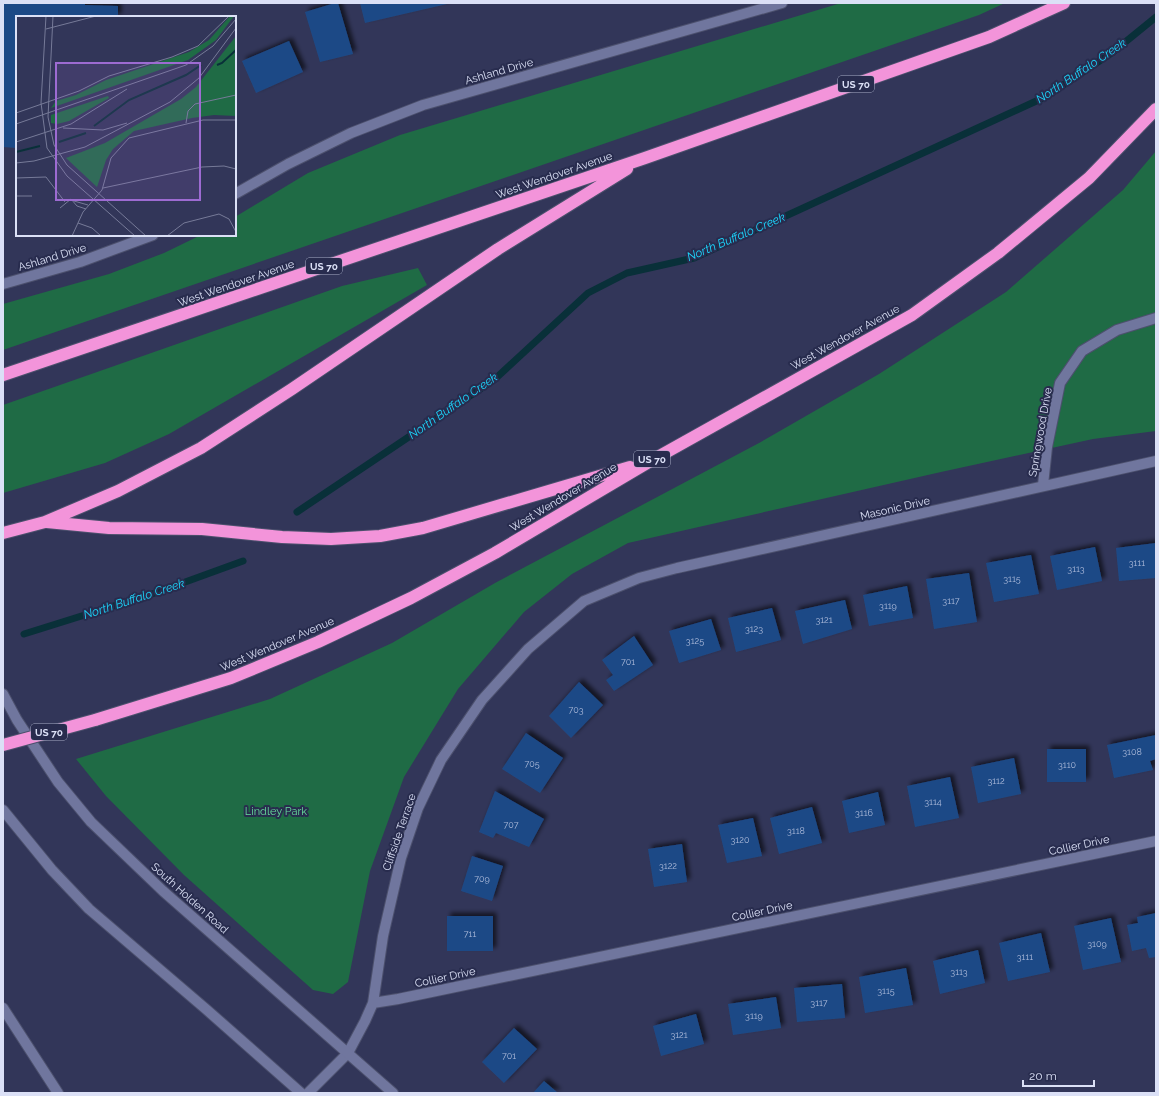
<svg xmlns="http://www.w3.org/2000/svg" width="1159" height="1096" font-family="Raleway,sans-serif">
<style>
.green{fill:#1f6b45}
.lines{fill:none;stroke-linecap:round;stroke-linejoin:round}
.stream{stroke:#093039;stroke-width:7}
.building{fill:#1e4a86;filter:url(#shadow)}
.street-casing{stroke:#4c506d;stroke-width:12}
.secondary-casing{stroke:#4c506d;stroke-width:12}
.highway-casing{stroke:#4c506d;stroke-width:14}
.street{stroke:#70769e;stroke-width:10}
.secondary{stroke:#70769e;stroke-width:10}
.highway{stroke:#f394da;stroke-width:12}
.highway-bridge-casing{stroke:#4c506d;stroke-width:14;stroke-linecap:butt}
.highway-bridge{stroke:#f394da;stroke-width:12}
.labels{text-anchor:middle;stroke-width:4;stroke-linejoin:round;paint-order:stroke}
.number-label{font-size:9px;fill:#acbada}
.shield{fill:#282c4e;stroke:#a5aac4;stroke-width:1}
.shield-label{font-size:10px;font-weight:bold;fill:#dbe0f6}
.street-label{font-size:11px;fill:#dbe0f6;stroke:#282c4e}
.park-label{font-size:11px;fill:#67dc9c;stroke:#282c4e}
.water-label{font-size:12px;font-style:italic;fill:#1cd6fc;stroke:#282c4e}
.inset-river{fill:none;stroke:#093039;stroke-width:2}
.inset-road{fill:none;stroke:#767a98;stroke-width:1}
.view{fill:#9d6bd2;fill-opacity:0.15;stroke:#9d6bd2;stroke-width:2}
.inset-edge{fill:none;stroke:#dbe0f6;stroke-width:2}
</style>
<defs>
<filter id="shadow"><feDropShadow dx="3.5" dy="-3.5" stdDeviation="2" flood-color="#0009"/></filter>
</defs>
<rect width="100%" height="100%" fill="#323659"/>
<path class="green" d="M841 3H1005L979 15 3 350V304L109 274 164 253 201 235H235V217L308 173 400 135Z
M1156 151V431L1093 439 941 472 628 543 572 574 524 612 458 689 404 777 370 871 348 982 333 994 313 990 184 875 106 796 76 759 270 699 392 643 495 583 759 443 879 374 1006 292 1123 190Z
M418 268 427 285 169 434 105 463 3 493V405L342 286Z"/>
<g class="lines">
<path class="stream" d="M297 512 495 379 588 293 627 273 694 258 1045 97 1113 52 1156 17
M24 634 155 593 243 561"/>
</g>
<path class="building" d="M3 3H85V5L118 6V17H17V148L3 147Z
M335 3H338L353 54 320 62 305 12Z
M360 3H446L447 4 365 23Z
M289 41 303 72 256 93 242 61Z
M1156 543V578L1119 581 1116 548Z
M1095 547 1102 581 1057 590 1050 556Z
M1031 555 1039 594 994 602 986 563Z
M969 573 977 622 934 629 926 579Z
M907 586 913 618 869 626 863 595Z
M845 600 852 629 803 644 795 611Z
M772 608 781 640 736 652 728 618Z
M711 619 721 650 679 663 669 631Z
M634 636 653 665 614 691 606 680 613 675 602 660Z
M579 682 603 705 571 738 549 716Z
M526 733 563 758 540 793 502 769Z
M1156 735V759L1150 761 1153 770 1114 778 1107 745Z
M1047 749H1086V782H1047Z
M1014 758 1021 794 978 803 971 767Z
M950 777 959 818 915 827 907 786Z
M495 791 544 819 529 847 496 833 493 838 479 832Z
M878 792 885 825 849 833 842 801Z
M812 807 822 843 779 854 770 818Z
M753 818 762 856 727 863 718 825Z
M682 844 687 882 654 887 648 849Z
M472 856 503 866 492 901 461 891Z
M1156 913V957L1149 958 1146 948 1132 951 1127 925 1138 923 1137 917Z
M447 916H493V951H447Z
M1111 918 1121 962 1083 970 1074 926Z
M1041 933 1050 972 1008 981 999 943Z
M978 950 985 983 940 994 933 961Z
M906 968 913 1005 865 1013 859 977Z
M842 984 845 1018 797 1022 794 988Z
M776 997 781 1028 733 1035 728 1004Z
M696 1014 704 1044 661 1056 653 1026Z
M514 1028 537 1049 504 1083 482 1062Z
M544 1081 558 1093H533Z"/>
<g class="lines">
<defs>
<path id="street" d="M235 194 288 164 351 133 423 105 782 3
M3 284 80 262 153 235
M1043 485 1047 447 1060 383 1082 351 1117 330 1156 318
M373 1003 398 999 1156 841
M3 1008 58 1093
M308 1093 348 1053 365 1021 373 1003 383 936 401 858 418 808 441 760 482 700 528 649 584 601 639 578 677 568 1156 461"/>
<path id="secondary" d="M3 694 17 720 58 782 91 822 163 891 393 1093
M3 810 52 870 89 909 207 1010 301 1093"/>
<path id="highway" d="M3 375 645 158 989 37 1064 3
M47 522 109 528 202 529 282 537 331 539 380 536 423 528 630 467
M3 533 45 522 118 491 201 448 292 389 498 249 627 169
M95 720 231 678 318 642 411 598 495 553 647 463 912 315 998 253 1089 178 1156 109"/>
</defs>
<use href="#street" class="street-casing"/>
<use href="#secondary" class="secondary-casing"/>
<use href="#highway" class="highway-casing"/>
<use href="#street" class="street"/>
<use href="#secondary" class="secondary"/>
<use href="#highway" class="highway"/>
<defs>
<path id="highway-bridge" d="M3 745 95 720"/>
</defs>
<use href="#highway-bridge" class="highway-bridge-casing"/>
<use href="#highway-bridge" class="highway-bridge"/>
</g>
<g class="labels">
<g class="number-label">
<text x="1137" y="566">3111</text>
<text x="1076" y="572">3113</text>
<text x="1012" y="582">3115</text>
<text x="951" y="604">3117</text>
<text x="888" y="609">3119</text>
<text x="824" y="623">3121</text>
<text x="754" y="632">3123</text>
<text x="695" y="644">3125</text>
<text x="628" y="665">701</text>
<text x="576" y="713">703</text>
<text x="1132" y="755">3108</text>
<text x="532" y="767">705</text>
<text x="1067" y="768">3110</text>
<text x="996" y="784">3112</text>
<text x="933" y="805">3114</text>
<text x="864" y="816">3116</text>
<text x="511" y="828">707</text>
<text x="796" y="834">3118</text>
<text x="740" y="843">3120</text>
<text x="668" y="869">3122</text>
<text x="482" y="882">709</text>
<text x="470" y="937">711</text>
<text x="1097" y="947">3109</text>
<text x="1025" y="960">3111</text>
<text x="959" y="975">3113</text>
<text x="886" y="994">3115</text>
<text x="819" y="1006">3117</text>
<text x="754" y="1019">3119</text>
<text x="679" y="1038">3121</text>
<text x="509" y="1059">701</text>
</g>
<g class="shield">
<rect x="838" y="76" width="36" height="16" rx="3"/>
<rect x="306" y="258" width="36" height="16" rx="3"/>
<rect x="634" y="451" width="36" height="16" rx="3"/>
<rect x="31" y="724" width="36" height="16" rx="3"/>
</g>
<g class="shield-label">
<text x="856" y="88">US 70</text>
<text x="324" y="270">US 70</text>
<text x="652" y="463">US 70</text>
<text x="49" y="736">US 70</text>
</g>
<g class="street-label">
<text transform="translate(499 71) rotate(-16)" y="4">Ashland Drive</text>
<text transform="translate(554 175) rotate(-19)" y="4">West Wendover Avenue</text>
<text transform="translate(52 257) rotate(-17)" y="4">Ashland Drive</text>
<text transform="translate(236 283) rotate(-19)" y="4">West Wendover Avenue</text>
<text transform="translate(845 337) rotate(-29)" y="4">West Wendover Avenue</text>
<text transform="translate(1040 432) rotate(-80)" y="4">Springwood Drive</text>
<text transform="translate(563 497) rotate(-31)" y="4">West Wendover Avenue</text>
<text transform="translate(895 508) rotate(-13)" y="4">Masonic Drive</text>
<text transform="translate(277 644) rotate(-23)" y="4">West Wendover Avenue</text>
<text transform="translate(399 832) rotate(-71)" y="4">Cliffside Terrace</text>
<text transform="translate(1079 845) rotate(-12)" y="4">Collier Drive</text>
<text transform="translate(190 898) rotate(42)" y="4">South Holden Road</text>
<text transform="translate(762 911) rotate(-12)" y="4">Collier Drive</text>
<text transform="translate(445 977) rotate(-12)" y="4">Collier Drive</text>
</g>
<g class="park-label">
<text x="276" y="815">Lindley Park</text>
</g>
<g class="water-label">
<text transform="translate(1081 71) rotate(-34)" y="4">North Buffalo Creek</text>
<text transform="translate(736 237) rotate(-23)" y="4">North Buffalo Creek</text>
<text transform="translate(453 406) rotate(-35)" y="4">North Buffalo Creek</text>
<text transform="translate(134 599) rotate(-18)" y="4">North Buffalo Creek</text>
</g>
</g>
<g transform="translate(16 16)">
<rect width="220" height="220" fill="#323659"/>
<path d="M214 0H218L200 24 172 44 35 92 40 85 60 79 90 64 173 36 193 24ZM220 20V100L198 99 176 102 118 115 97 133 90 144 81 171 50 142 89 127 165 83 180 71ZM92 80 93 82 53 105 41 108 35 107V99Z" fill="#1f6b45"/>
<path class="inset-river" d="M201 49 206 47 220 34M78 110 113 84 170 59 185 49M43 126 70 117M0 136 24 130"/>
<path class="inset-road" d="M30 0 25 87 31 132 51 160 119 220M37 0 32 101 38 129 51 149 130 220M30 13 80 0M0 97 63 75 93 60 156 41 182 30 213 0M170 107 172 95 179 88 220 79M0 108 170 49 197 30 220 3M47 112 87 114 111 107M0 126 55 108 111 73M0 147 18 145 69 131 154 86 183 62 220 12M0 162 30 161 49 186M87 172 186 151 208 150 220 153M0 180H16M58 185 72 189M44 192 55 183 61 190 70 193M62 207 76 212 85 220M56 220 67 196 86 174 95 142 113 122 187 104H220M151 220 168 207 203 198 213 203 220 216"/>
<path class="view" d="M40 47H184V184H40Z"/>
<rect width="220" height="220" class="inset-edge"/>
</g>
<rect width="1159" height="1096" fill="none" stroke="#dbe0f6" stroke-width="8"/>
<path d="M1023 1080v6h71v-6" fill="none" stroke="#dbe0f6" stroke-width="2"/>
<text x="1029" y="1080" font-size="12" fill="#dbe0f6" stroke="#282c4e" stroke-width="3" paint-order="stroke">20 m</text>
</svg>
